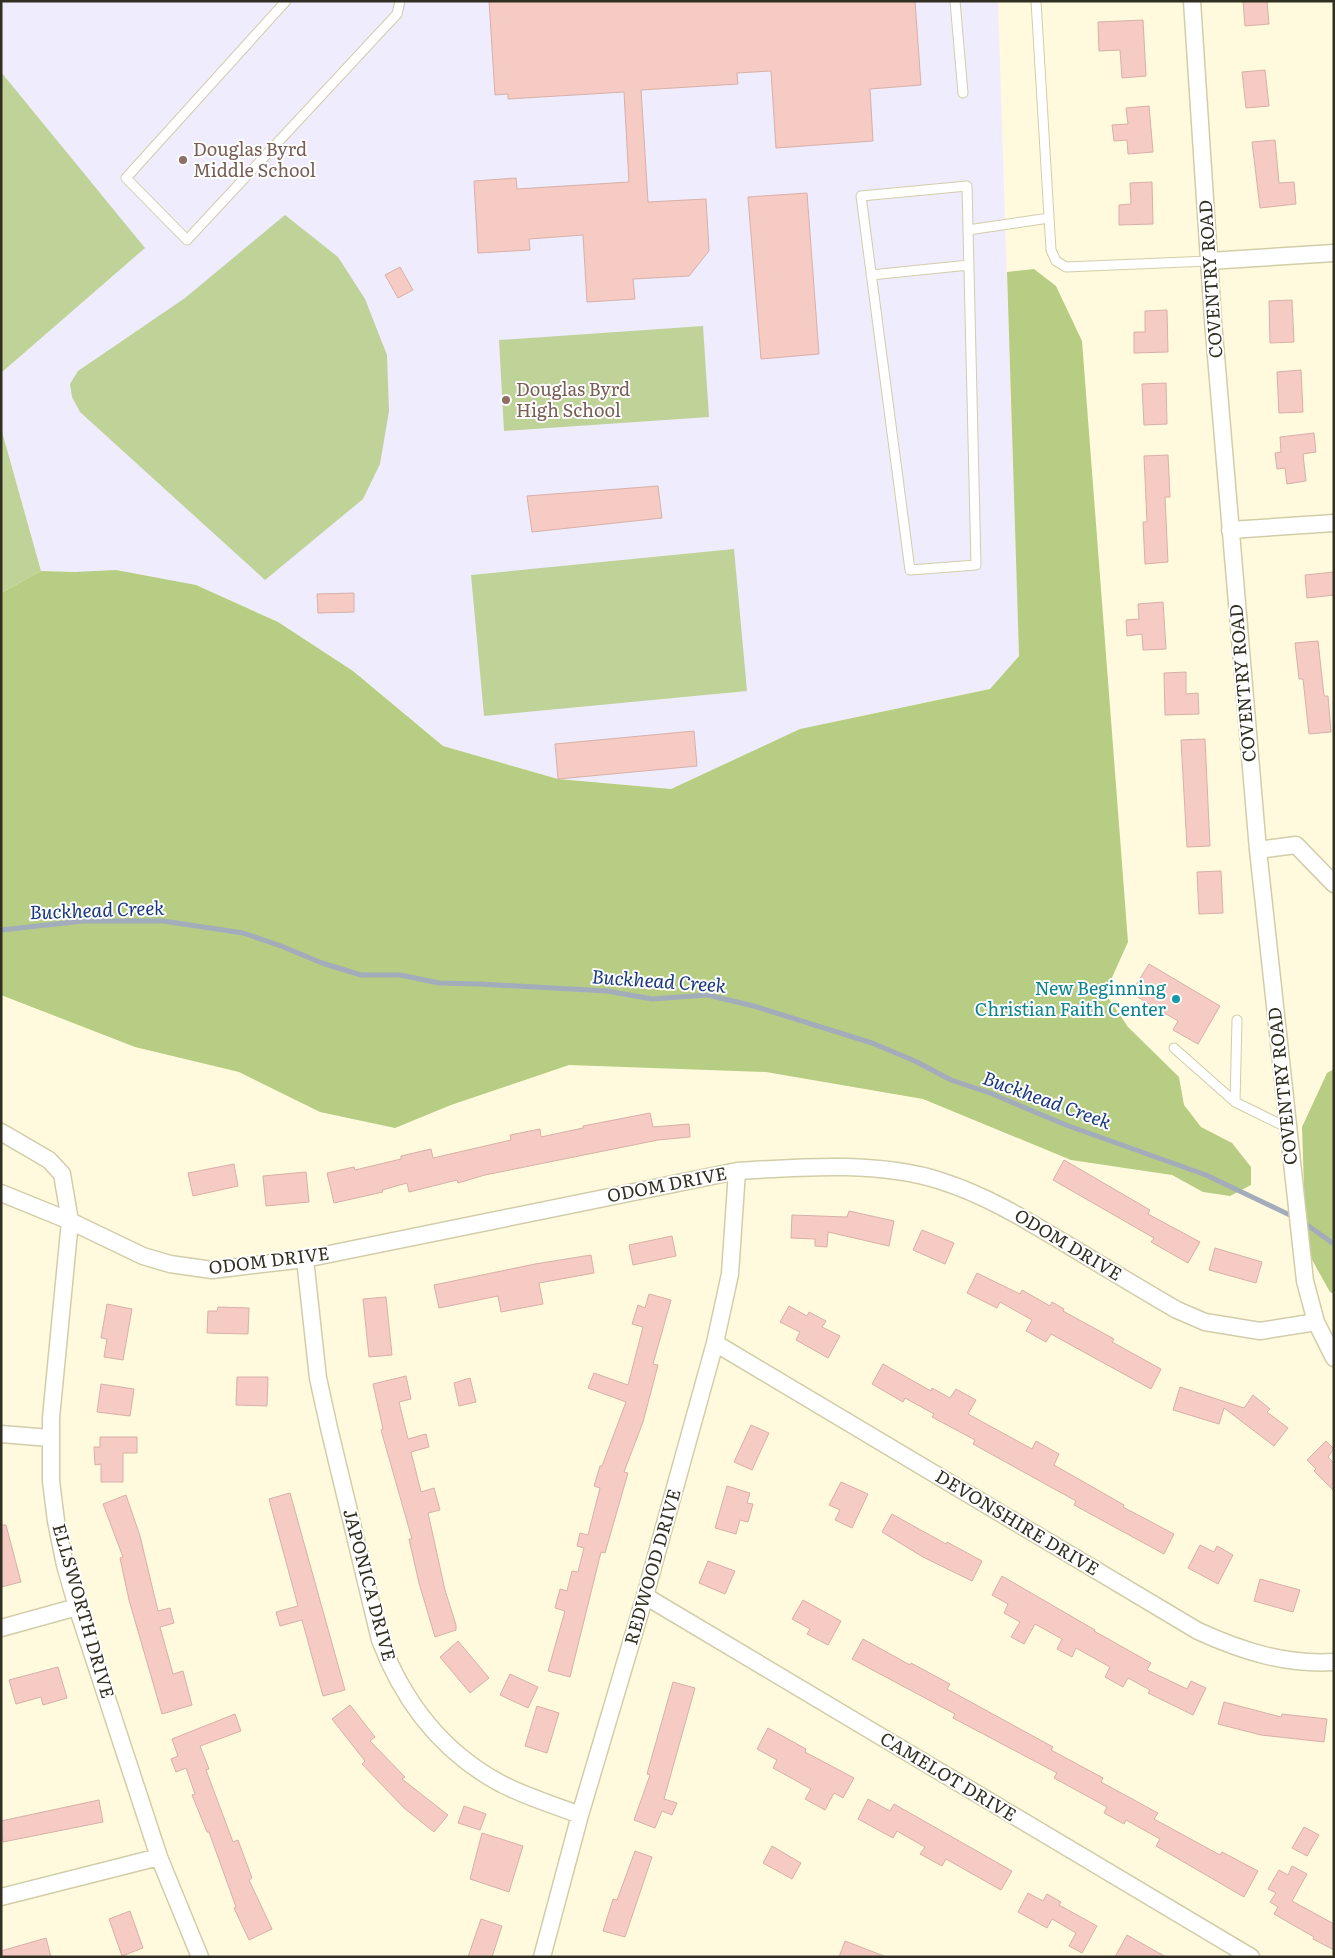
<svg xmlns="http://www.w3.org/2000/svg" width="1335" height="1958" font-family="Literata,serif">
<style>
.education{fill:#efecfe}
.green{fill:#bfd298}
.forest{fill:#b6cd83}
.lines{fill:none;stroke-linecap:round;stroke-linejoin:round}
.stream{stroke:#a2acbb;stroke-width:5}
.building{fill:#f5cbc3;stroke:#d8b0a8}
.service-casing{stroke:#d2cda9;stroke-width:11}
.minor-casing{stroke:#d2cda9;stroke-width:19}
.service{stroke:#fff;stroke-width:9}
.minor{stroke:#fff;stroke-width:16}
.education-dot{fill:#8d6e63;stroke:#fff;stroke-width:2}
.culture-dot{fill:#0f9aa8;stroke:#fff;stroke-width:2}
.labels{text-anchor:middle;stroke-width:4;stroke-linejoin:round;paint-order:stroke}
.education-label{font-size:18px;fill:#785e54;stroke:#fff;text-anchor:start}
.street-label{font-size:18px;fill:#312f21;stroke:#fff}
.culture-label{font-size:18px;fill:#0d838f;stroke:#fff;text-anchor:end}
.water-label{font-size:19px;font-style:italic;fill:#183681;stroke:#fff}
</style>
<rect width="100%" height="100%" fill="#fffadd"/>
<path class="education" d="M1 1H998L1019 656 990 689 800 729 671 789 558 779 443 746 353 671 278 622 196 585 75 572 41 571 1 428V373L144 248 1 72Z"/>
<path class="green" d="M1 72 145 248 1 373Z
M285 215 338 257 365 299 387 355 389 411 380 464 363 499 265 580 80 412 72 397 70 384 78 371 185 298Z
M703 326 709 417 504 431 499 340Z
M1 428 41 571 1 593Z
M734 549 747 691 484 716 471 575Z"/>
<path class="forest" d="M1034 269 1056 286 1082 341 1128 942 1105 993 1128 1027 1179 1077 1184 1105 1201 1127 1232 1143 1251 1167V1185L1230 1196 1203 1192 1172 1175 1071 1160 923 1099 766 1072 569 1065 451 1105 395 1128 320 1112 239 1072 135 1047 1 995V593L41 571 75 572 116 570 196 585 278 622 353 671 443 746 558 779 671 789 800 729 990 689 1019 656 1007 272Z
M1334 1069V1294L1330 1292 1306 1249 1302 1127 1327 1073Z"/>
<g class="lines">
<path class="stream" d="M1 930 83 921H163L243 933 281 946 322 963 361 975H400L439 983 479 984 607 991 652 999 707 995 754 1006 872 1043 915 1061 951 1080 990 1093 1066 1125 1206 1175 1296 1218
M1303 1222 1334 1244"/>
</g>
<path class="building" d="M489 1H915L921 85 870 89 873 141 776 148 771 71 737 73 738 84 641 90 648 202 706 199 709 251 689 276 633 279 635 299 587 302 583 235 529 239 530 250 478 253 474 181 516 178 517 189 629 182 624 92 508 99V94L495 95Z
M1243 1H1267L1269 24 1245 26Z
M1143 20 1146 76 1122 78 1120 50 1099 51 1098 22Z
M1265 70 1269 106 1246 108 1242 72Z
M1149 106 1153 152 1128 154 1127 140 1114 141 1112 125 1128 124 1126 108Z
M1275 140 1279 183 1294 182 1296 204 1260 208 1252 142Z
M1152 182 1153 224 1119 225V205L1131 204 1130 183Z
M807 193 819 354 761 359 748 197Z
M400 267 413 290 398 298 385 275Z
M1292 300 1294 342 1270 343 1269 301Z
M1167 310 1168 352 1134 353V332H1145V311Z
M1301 370 1303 412 1279 413 1277 372Z
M1166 383 1167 424 1144 425 1142 384Z
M1314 433 1316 452 1303 454 1306 481 1287 484 1285 468 1277 469 1275 453 1281 452 1280 437Z
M1168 455 1170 497H1165L1168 562 1145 564 1143 522H1147L1144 456Z
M658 486 662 518 532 532 527 496Z
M1334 572V595L1307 598 1305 575Z
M354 593V612L318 613 317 594Z
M1163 602 1166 649 1143 650 1142 634 1127 636 1126 620 1139 619 1138 604Z
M1318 641 1324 696H1328L1331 732 1309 734 1303 679H1299L1295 643Z
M1186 672V694L1198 693 1199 714 1165 715 1164 673Z
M694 731 697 766 558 779 555 744Z
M1205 739 1210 846 1187 847 1181 740Z
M1221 871 1223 913 1199 914 1197 872Z
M1149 964 1220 1006 1198 1044 1173 1030 1178 1021 1131 993Z
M650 1113 653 1127 689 1124 690 1137 658 1140 485 1175 458 1183 457 1180 409 1192 407 1183 382 1190 383 1192 334 1203 327 1173 354 1167 355 1170 401 1159V1156L431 1149 433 1158 511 1140 510 1135 540 1129 541 1137 583 1128V1126Z
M1064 1160 1150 1210 1148 1214 1200 1242 1188 1263 1151 1242 1154 1238 1053 1180Z
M234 1164 238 1186 193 1196 188 1173Z
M306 1172 309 1202 266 1206 263 1176Z
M849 1211 894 1221 889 1246 828 1232 827 1247 815 1246V1239L791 1238 792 1215 847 1217Z
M922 1230 954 1243 945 1264 913 1250Z
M672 1236 676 1256 633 1265 629 1245Z
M1215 1248 1262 1262 1256 1283 1209 1270Z
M591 1255 594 1273 539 1283 543 1304 501 1312 498 1296 439 1308 434 1285 535 1264Z
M977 1273 1020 1294 1022 1290 1050 1306 1052 1302 1064 1309 1063 1311 1114 1339 1112 1342 1161 1369 1151 1389 1051 1334 1046 1342 1026 1331 1032 1320 1000 1302 997 1308 967 1293Z
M649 1294 671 1300 653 1364 658 1365 643 1422 624 1472 628 1473 605 1553 601 1552 570 1677 548 1671 565 1611 555 1608 560 1589 567 1591 572 1571 578 1572 584 1548 577 1546 580 1533 588 1535 600 1488 594 1486 600 1466H602L626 1402 588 1388 594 1373 628 1385 643 1327 632 1324 638 1305 645 1308Z
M386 1297 392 1355 369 1357 363 1299Z
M107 1304 132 1309 123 1360 104 1357 107 1339 101 1338Z
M789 1306 807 1316 809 1312 826 1321 822 1327 840 1336 828 1358 796 1340 800 1332 780 1322Z
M218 1307 249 1308 248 1334 207 1333 208 1311H217Z
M883 1364 931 1391 932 1388 950 1398 956 1389 976 1400 968 1414 1032 1449 1036 1441 1059 1454 1054 1465 1124 1505 1123 1507 1174 1534 1164 1554 1074 1505 1076 1501 973 1444 975 1440 932 1417 934 1414 905 1398 903 1402 872 1384Z
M406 1376 411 1399 399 1402 408 1439 426 1434 429 1447 411 1452 421 1492 434 1488 440 1510 428 1513 445 1590 456 1625V1630L435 1637 419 1583 409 1539H412L381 1430 383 1429 373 1384Z
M237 1377H268L267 1406 236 1405Z
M470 1378 476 1402 459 1406 454 1383Z
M101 1384 134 1389 130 1416 97 1412Z
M1180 1387 1244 1408 1253 1395 1270 1409 1267 1412 1288 1428 1274 1446 1224 1408 1219 1424 1173 1410Z
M751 1425 769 1433 752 1470 734 1462Z
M100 1437H137V1453H123V1482H101V1464L95 1465 94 1447H100Z
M1326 1441 1334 1449 1328 1457 1334 1463V1491L1314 1471 1316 1469 1307 1460Z
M841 1482 868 1494 852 1528 835 1520 840 1510 829 1505Z
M727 1486 750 1493 747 1503 753 1504 748 1522 740 1520 736 1534 715 1528Z
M290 1493 345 1690 323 1696 302 1620 280 1626 276 1612 298 1606 269 1499Z
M126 1495 140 1536 158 1611 170 1608 174 1623 160 1627 173 1674 183 1671 192 1705 162 1714 129 1600 120 1558 123 1557 103 1504Z
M892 1514 946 1544 947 1542 982 1561 972 1581 923 1557 882 1532Z
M1 1525H6L21 1582 1 1587Z
M1200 1545 1214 1552 1217 1546 1233 1555 1218 1584 1188 1568Z
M708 1561 735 1571 725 1594 699 1583Z
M1002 1576 1095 1630 1094 1631 1151 1663 1147 1670 1187 1689 1191 1681 1206 1688 1193 1715 1148 1693 1150 1690 1128 1678 1123 1687 1105 1677 1110 1667 1076 1648 1072 1657 1057 1649 1062 1639 1035 1624 1024 1644 1011 1637 1020 1622 1004 1613 1008 1604 992 1595Z
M1260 1579 1300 1590 1293 1612 1254 1601Z
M803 1600 841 1621 828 1645 807 1634 810 1629 792 1619Z
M863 1639 910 1665 911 1663 950 1684 947 1689 1053 1747 1051 1750 1103 1778 1101 1782 1158 1813 1154 1819 1220 1855 1222 1852 1258 1871 1244 1897 1156 1846 1160 1839 1126 1820 1124 1824 1104 1813 1107 1807 1054 1778 1057 1773 953 1718 955 1714 852 1659Z
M458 1641 489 1678 470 1693 440 1657Z
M58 1667 67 1698 43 1705 41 1697 16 1704 9 1680Z
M510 1674 538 1687 528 1708 500 1695Z
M673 1682 695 1688 664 1799 677 1803 672 1815 662 1811 655 1828 634 1820 650 1775 647 1774Z
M1224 1702 1281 1717 1282 1714 1327 1719 1324 1742 1261 1735 1218 1724Z
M350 1705 375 1737 370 1741 405 1777 402 1779 448 1815 434 1832 404 1808 362 1764 365 1761 332 1719Z
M537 1706 559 1713 547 1753 525 1746Z
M235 1714 241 1731 200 1746 209 1769 206 1770 233 1842 238 1840 252 1878 249 1880 272 1929 249 1940 234 1908 236 1907 209 1832H207L192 1795 195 1794 186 1768 176 1772 171 1759 178 1756 172 1739Z
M768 1728 806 1749 805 1752 854 1778 843 1798 834 1793 825 1810 805 1799 811 1789 773 1768 777 1760 757 1749Z
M868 1799 890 1811 894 1804 1012 1871 1001 1890 946 1859 942 1866 920 1854 925 1847 897 1831 893 1838 858 1819Z
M99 1800 103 1822 3 1842 1 1821Z
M464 1806 486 1814 480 1830 458 1823Z
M1304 1827 1319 1835 1307 1856 1292 1848Z
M482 1833 523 1846 509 1892 470 1879Z
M772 1846 801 1863 792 1879 763 1863Z
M635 1851 652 1857 625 1937 603 1931 613 1899 617 1900Z
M1292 1866 1307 1874 1292 1901 1334 1924V1950L1313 1939 1314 1937 1274 1914 1278 1907 1270 1902 1276 1893 1268 1889 1279 1870 1288 1875Z
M1028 1893 1043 1901 1047 1894 1061 1902 1059 1905 1097 1926 1082 1953 1069 1946 1076 1933 1052 1919 1047 1928 1018 1912Z
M130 1911 143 1948 122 1956 109 1919Z
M481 1919 502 1926 492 1957H468Z
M1127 1935 1166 1957H1115Z
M46 1938 51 1957H1V1951Z
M845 1941 884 1956V1957H839Z"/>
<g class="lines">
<defs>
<path id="service" d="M286 1 126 178 187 240 397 14 400 1
M955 1 963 93
M1036 1 1051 250 1056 261 1066 267 1209 261
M967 186 976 565 910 570 861 196Z
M968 230 1049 218
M871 275 969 265
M1237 1020 1235 1102 1288 1128
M1174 1048 1235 1102"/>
<path id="minor" d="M1192 1 1213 321 1258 850 1305 1281 1316 1322 1334 1358
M1209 261 1334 253
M1230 530 1334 523
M1258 850 1296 845 1334 884
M1 1132 49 1160 62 1174 70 1221 51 1418V1481L56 1521 65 1565 77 1607 159 1857 200 1957
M1 1193 70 1221 143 1256 170 1264 212 1270 305 1259 737 1171C802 1167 879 1161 941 1181 985 1195 1023 1218 1063 1242 1101 1265 1139 1288 1177 1310L1205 1322 1260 1331 1316 1322
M305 1259 318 1378 329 1428 380 1640C403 1701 440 1750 498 1782 521 1795 554 1805 580 1815
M715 1343 1198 1631C1242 1651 1285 1665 1334 1662
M1 1434 50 1438
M645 1596 1251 1957
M1 1628 77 1607
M1 1897 159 1857
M542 1957 580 1815 645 1596 715 1343 730 1274 737 1171"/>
</defs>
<use href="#service" class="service-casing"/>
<use href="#minor" class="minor-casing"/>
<use href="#service" class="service"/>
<use href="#minor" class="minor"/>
</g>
<g class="education-dot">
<circle cx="183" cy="160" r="5"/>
<circle cx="506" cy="400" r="5"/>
</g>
<circle class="culture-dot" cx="1176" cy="999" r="5"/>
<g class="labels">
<g class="education-label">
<text x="193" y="156">Douglas Byrd<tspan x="193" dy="21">Middle School</tspan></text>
<text x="516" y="396">Douglas Byrd<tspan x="516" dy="21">High School</tspan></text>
</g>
<g class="street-label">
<text transform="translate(1211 279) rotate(-94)" y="6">COVENTRY ROAD</text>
<text transform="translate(1243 683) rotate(-95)" y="6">COVENTRY ROAD</text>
<text transform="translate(1283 1086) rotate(-96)" y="6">COVENTRY ROAD</text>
<text transform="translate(667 1185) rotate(-11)" y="6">ODOM DRIVE</text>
<text transform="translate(1068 1245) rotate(31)" y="6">ODOM DRIVE</text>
<text transform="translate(269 1261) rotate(-7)" y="6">ODOM DRIVE</text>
<text transform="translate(1017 1523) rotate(31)" y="6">DEVONSHIRE DRIVE</text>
<text transform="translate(653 1567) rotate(-74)" y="6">REDWOOD DRIVE</text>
<text transform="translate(369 1585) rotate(75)" y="6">JAPONICA DRIVE</text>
<text transform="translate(83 1611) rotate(74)" y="6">ELLSWORTH DRIVE</text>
<text transform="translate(948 1777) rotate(31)" y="6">CAMELOT DRIVE</text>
</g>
<g class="culture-label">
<text x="1166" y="995">New Beginning<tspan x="1166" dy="21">Christian Faith Center</tspan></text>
</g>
<g class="water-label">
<text transform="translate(97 910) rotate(-2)" y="7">Buckhead Creek</text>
<text transform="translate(659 981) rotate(4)" y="7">Buckhead Creek</text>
<text transform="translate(1047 1100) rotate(20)" y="7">Buckhead Creek</text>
</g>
</g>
<rect width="1335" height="1958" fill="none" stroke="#312f21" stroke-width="5"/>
</svg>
